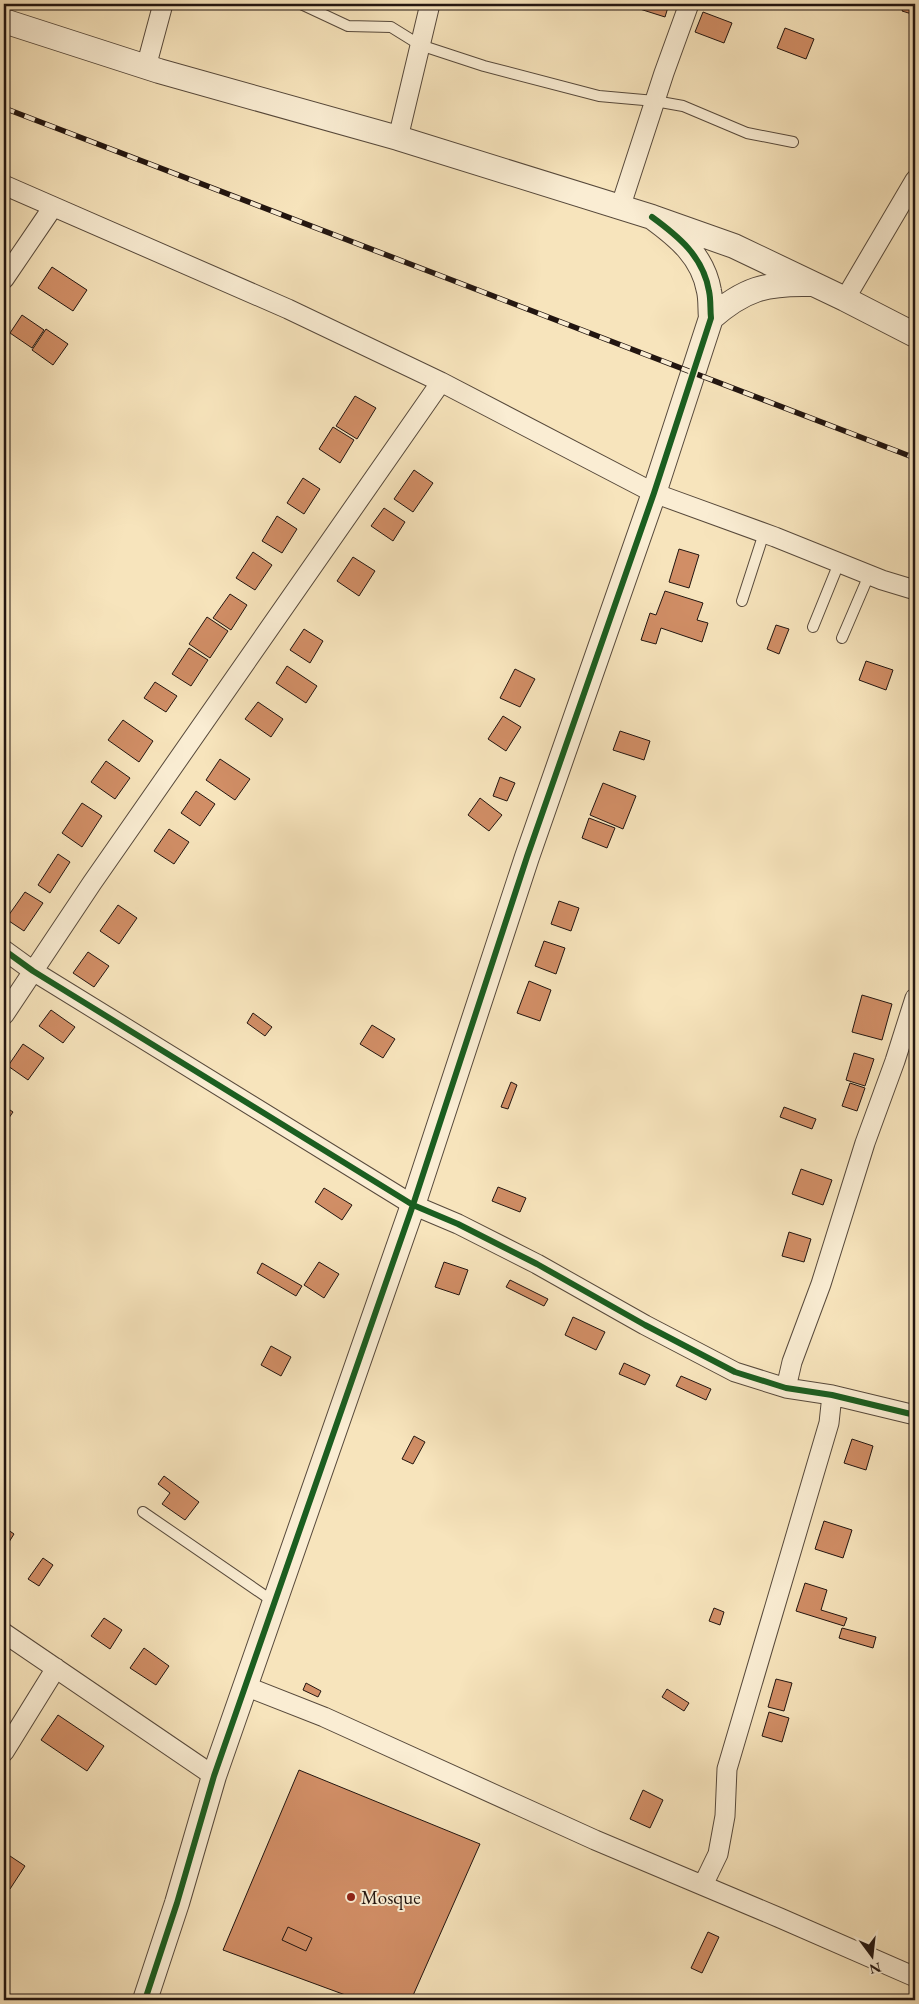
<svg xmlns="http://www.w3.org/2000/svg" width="919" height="2004" font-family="'EB Garamond',serif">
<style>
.building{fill:#d18e66;stroke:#221510}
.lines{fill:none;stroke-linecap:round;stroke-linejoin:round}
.service-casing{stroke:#57493b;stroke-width:12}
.minor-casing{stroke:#57493b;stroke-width:21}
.tertiary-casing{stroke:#57493b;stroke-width:26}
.service{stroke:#faedd3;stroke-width:10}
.minor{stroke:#faedd3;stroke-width:19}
.tertiary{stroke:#faedd3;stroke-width:24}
.rail-casing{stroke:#221510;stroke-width:5.5}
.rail{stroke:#faedd3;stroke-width:4;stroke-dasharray:11;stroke-linecap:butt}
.cycleway-casing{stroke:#faedd3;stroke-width:9}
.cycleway{stroke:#1b5e20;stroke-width:6}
.poi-dot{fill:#8f2418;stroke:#faedd3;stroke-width:2}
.labels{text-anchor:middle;stroke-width:4;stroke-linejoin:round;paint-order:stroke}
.poi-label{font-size:19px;fill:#221510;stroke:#faedd3;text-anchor:start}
</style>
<rect width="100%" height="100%" fill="#f7e4bc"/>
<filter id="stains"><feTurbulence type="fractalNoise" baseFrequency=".004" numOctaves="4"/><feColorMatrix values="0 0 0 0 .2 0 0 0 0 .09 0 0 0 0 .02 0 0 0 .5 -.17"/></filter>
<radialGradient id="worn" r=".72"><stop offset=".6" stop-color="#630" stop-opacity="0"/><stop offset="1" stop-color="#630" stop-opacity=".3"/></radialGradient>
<path class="building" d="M624 4H669L665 17Z
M905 4H915V15L902 11Z
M703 12 732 23 724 43 695 32Z
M785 28 814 39 806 59 777 48Z
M52 267 87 290 73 311 38 288Z
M22 315 44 330 32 348 10 333Z
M46 329 68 344 53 365 32 350Z
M355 396 376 408 357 439 336 426Z
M333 427 354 440 340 463 319 449Z
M414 470 433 483 413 512 394 499Z
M303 478 320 489 304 514 287 503Z
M384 508 405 522 393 541 371 526Z
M277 516 297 529 282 553 262 541Z
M679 549 699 555 689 588 669 582Z
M253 552 272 565 255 590 236 578Z
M353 557 375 571 359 596 337 581Z
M665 591 703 603 697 620 708 623 702 642 661 628 656 644 641 640 650 613 656 615Z
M230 594 247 605 231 630 213 618Z
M207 617 228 631 210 658 189 644Z
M776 625 789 629 779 654 767 649Z
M304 629 323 641 310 663 290 650Z
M189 648 208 660 191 686 172 674Z
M866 661 893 670 886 690 859 680Z
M287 666 317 686 306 703 276 683Z
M515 669 535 679 520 707 500 698Z
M155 682 177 696 166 712 144 698Z
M258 702 283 719 271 737 245 719Z
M503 716 521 727 506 751 488 739Z
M123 720 153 741 139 762 108 740Z
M620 731 650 741 644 760 613 750Z
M220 759 250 779 235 800 206 780Z
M106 761 130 778 115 799 91 782Z
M500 777 515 783 507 801 493 796Z
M603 783 636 796 623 829 590 815Z
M196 791 215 804 200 826 181 813Z
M480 798 502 815 489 831 468 815Z
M82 803 102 816 82 847 62 833Z
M589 818 615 828 607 848 582 838Z
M169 829 189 842 174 864 154 851Z
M58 854 70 862 50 893 38 885Z
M25 892 43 903 24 931 6 919Z
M559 901 579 908 571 931 551 924Z
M118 905 137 918 119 944 100 931Z
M544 941 565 948 556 974 535 966Z
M88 952 109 966 94 987 73 973Z
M529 981 551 990 540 1021 517 1013Z
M862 995 892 1004 882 1040 852 1032Z
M51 1010 75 1027 63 1043 39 1026Z
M253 1013 272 1027 265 1036 247 1023Z
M372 1025 395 1039 383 1058 360 1044Z
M23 1044 44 1058 28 1080 8 1066Z
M854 1053 874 1059 865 1086 846 1080Z
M511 1082 517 1085 508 1109 501 1107Z
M850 1083 865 1088 857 1111 842 1106Z
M4 1106 13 1112 4 1125Z
M784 1107 816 1119 812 1129 780 1117Z
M801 1169 832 1180 823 1205 792 1194Z
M498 1187 526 1198 520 1212 492 1201Z
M324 1188 352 1205 342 1220 315 1202Z
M789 1232 811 1239 804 1262 782 1256Z
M319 1262 339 1274 324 1298 304 1285Z
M444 1262 468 1270 459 1295 435 1287Z
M262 1263 302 1286 296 1296 257 1273Z
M510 1280 548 1299 544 1306 506 1287Z
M573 1317 605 1332 596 1350 565 1335Z
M271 1346 291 1357 281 1376 261 1365Z
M624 1363 650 1375 645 1385 619 1374Z
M681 1376 711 1389 706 1400 676 1386Z
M414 1436 425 1442 413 1464 402 1459Z
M852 1439 873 1446 866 1470 844 1463Z
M164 1476 199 1502 185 1520 162 1504 170 1493 158 1484Z
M824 1521 852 1530 843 1558 815 1549Z
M4 1527 14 1534 4 1550Z
M43 1558 53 1565 39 1586 28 1579Z
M805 1583 827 1590 821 1610 847 1618 844 1626 796 1611Z
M714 1608 724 1612 720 1625 709 1621Z
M104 1618 122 1630 110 1649 91 1636Z
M842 1628 876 1637 873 1648 839 1638Z
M144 1648 169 1666 156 1685 130 1668Z
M776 1679 792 1683 784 1711 768 1707Z
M306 1683 321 1691 318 1697 303 1690Z
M667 1689 689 1703 684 1711 662 1697Z
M769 1712 789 1718 782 1742 762 1736Z
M58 1715 104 1746 87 1771 41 1740Z
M299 1770 480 1844 411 2000H359L223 1950Z
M643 1790 663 1800 650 1828 630 1819Z
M4 1852 25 1866 10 1889 4 1885Z
M288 1927 312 1938 306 1951 282 1940Z
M708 1932 719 1937 702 1973 691 1968Z"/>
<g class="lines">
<defs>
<path id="service" d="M301 4 348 26 391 27 420 45 484 66 599 96 655 101 683 106 747 133 793 142
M742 601 764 533
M813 627 839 563
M842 638 869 575
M143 1512 274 1602"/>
<path id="minor" d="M146 67 163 4
M398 138 430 4
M4 185 288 309 441 382 654 493 775 537 882 580 915 590
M620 208 664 73 689 4
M4 279 53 207
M845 299 915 180
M4 950 33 971 413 1205 458 1224 537 1264 645 1325 735 1372 786 1388 832 1395 915 1415
M4 1015 92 883 441 382
M786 1388 792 1362 821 1284 865 1143 895 1061 915 998
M4 1633 214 1776
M245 1686 324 1717 595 1840 780 1918 915 1977
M4 1752 56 1668
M703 1885 718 1854 725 1816 727 1769 829 1423 832 1395"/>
<path id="tertiary" d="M4 21 159 71 398 138 652 217 734 246 845 299 915 335
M711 318C744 289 766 283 809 284
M145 2000 177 1903 214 1776 413 1205 527 857 654 493 711 318C710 309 711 300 709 291 703 256 678 236 652 217"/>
</defs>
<use href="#service" class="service-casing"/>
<use href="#minor" class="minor-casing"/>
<use href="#tertiary" class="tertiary-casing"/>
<use href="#service" class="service"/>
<use href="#minor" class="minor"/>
<use href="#tertiary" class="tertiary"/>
<defs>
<path id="rail" d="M4 108 915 458"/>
</defs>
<use href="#rail" class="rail-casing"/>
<use href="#rail" class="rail"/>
<defs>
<path id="cycleway" d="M4 950 33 971 413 1205 458 1224 537 1264 645 1325 735 1372 786 1388 832 1395 915 1415
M145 2000 177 1903 214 1776 413 1205 527 857 654 493 711 318C710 309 711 300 709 291 703 256 678 236 652 217"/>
</defs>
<use href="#cycleway" class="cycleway-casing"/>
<use href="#cycleway" class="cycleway"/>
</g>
<circle class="poi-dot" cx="351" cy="1897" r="5"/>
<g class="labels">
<g class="poi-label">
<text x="361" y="1904">Mosque</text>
</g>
</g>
<rect width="919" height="2004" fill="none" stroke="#f7e4bc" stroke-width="20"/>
<rect x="5" y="5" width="909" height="1994" fill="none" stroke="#221510" stroke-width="2.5"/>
<rect x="10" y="10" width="899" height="1984" fill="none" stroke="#221510"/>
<g transform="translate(872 1956) rotate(165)" stroke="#faedd3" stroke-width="4" paint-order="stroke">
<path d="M0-4L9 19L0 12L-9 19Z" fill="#221510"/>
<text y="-8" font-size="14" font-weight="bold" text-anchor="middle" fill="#221510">N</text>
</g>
<rect width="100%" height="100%" filter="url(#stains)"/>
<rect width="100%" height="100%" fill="url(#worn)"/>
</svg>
